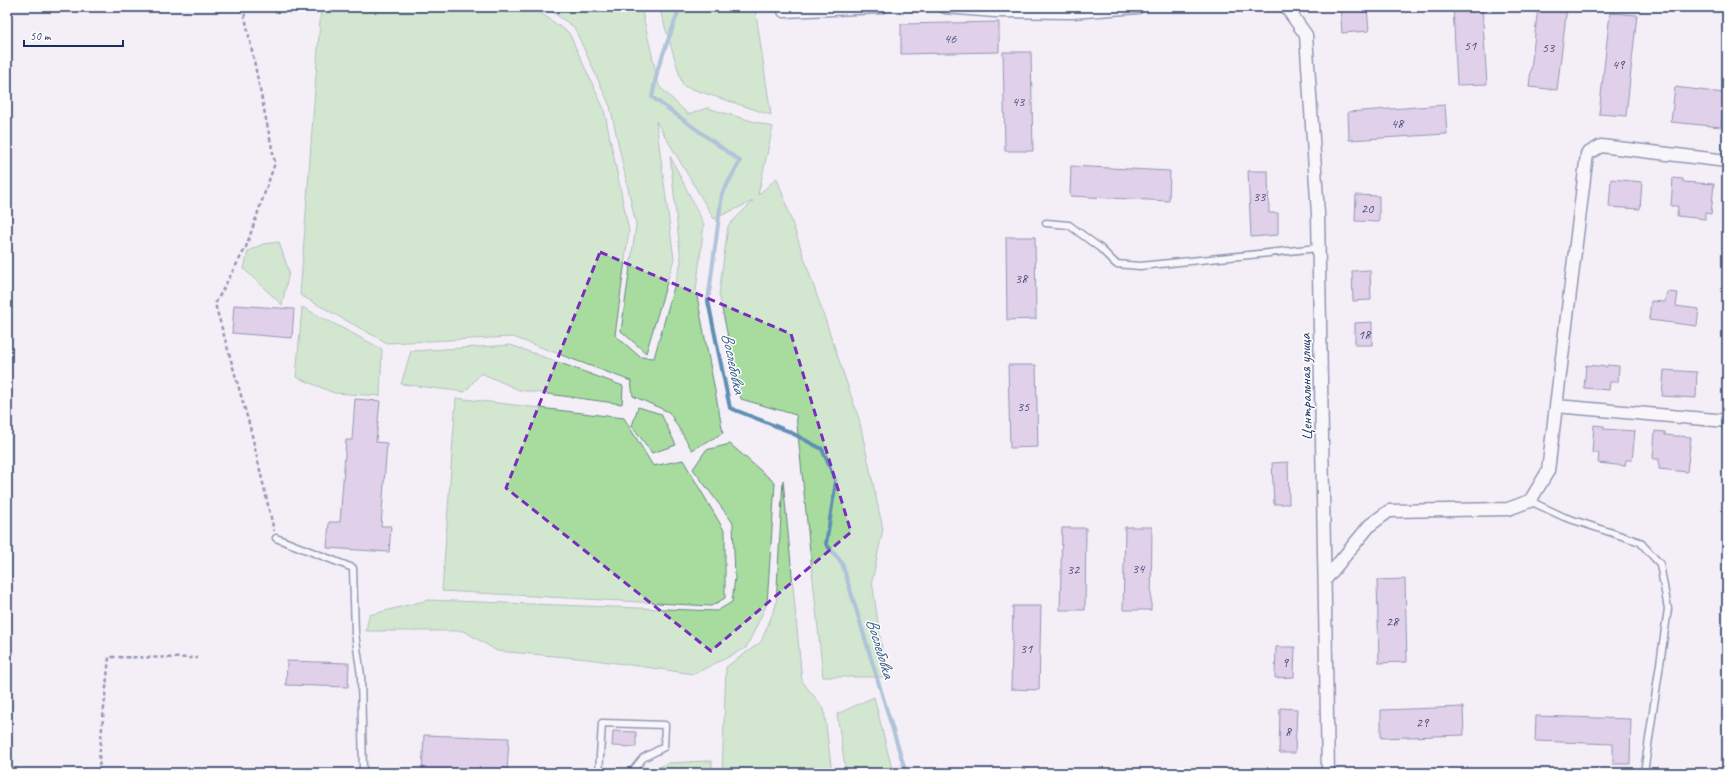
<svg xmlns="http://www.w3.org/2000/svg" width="1734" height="780" font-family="Caveat,sans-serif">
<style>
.green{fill:#a8dc9f;stroke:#62867e}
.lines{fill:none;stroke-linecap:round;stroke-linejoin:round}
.stream{stroke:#5e8fb3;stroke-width:4}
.building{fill:#c9abd7;stroke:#1b2f5e}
.service-casing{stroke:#1b2f5e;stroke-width:9}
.minor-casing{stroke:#1b2f5e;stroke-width:15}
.path{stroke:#1b2f5e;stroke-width:2.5;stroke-dasharray:4 3;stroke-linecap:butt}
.service{stroke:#fff;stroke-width:6}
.minor{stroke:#fff;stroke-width:12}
.marked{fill:none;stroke:#7b2cbf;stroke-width:3;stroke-dasharray:8 5;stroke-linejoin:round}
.labels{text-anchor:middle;stroke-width:3;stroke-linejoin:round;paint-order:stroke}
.number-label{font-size:14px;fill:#464e7c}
.street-label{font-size:16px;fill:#1b2f5e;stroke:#fff}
.water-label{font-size:17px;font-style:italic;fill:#3d5f89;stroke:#fff}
</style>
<rect width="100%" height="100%" fill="#f4eef7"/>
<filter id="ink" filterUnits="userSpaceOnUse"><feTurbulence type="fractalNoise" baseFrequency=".025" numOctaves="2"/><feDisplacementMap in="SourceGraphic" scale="8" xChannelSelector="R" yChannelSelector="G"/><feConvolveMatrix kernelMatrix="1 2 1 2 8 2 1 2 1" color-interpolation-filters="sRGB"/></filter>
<g filter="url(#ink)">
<path class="green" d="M321 7H532L569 33 604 109 629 231 615 335 640 357 654 358 681 262 670 156 704 224 696 291 723 433 692 450 669 412 633 396 631 381 513 337 387 343 300 295Z
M545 7H641L659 86 688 114 707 108 773 127 758 195 777 178 859 419 883 529 872 581 886 677H823L796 415 741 399 719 294 728 226 753 201 714 219 656 121 674 259 646 353 621 331 636 225 610 106 574 27Z
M659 7H755L771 115 683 86Z
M279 242 289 272 282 305 244 269 248 251 263 244Z
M302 307 382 349 380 396 334 393 296 377Z
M511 345 623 386 622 404 519 390 481 373 465 392 401 384 411 351Z
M456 398 624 418 653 466 683 460 725 532V598L711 606 442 591Z
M638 407 661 414 676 445 652 453 632 426Z
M730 444 775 483 767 604 746 648 694 674 588 659 497 651 464 631H366L369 615 428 600 717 611 732 602 735 578 733 523 693 469 706 450Z
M783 480 802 681 824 709 832 773H722L726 667 761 642 776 605Z
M874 697 893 773H846L837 714Z
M705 761H712V773H644L669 763Z"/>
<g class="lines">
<path class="stream" d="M680 7 658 68 652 97 740 161 722 194 708 301 730 408 788 431 822 449 836 481 826 544 842 563 906 773"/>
</g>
<path class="building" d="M1340 7H1367L1369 31 1342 33Z
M1453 7H1482L1487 84 1457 85Z
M1538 7H1567L1557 90 1529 87Z
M1610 13 1637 15 1626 116 1599 114Z
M999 22V52L901 54V24Z
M1003 52H1031L1033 151H1005Z
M1675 87 1724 93 1721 127 1671 122Z
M1445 105 1447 134 1349 140 1348 112Z
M1071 166 1170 171 1169 201 1070 196Z
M1248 171H1268L1269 213H1278V235L1251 237Z
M1673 178 1683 179V182L1714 184 1711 214 1705 213V219L1677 216 1678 206H1671Z
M1611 179 1642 182 1640 209 1609 207Z
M1356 195 1379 196V222L1355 221Z
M1006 237H1035L1036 319 1007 320Z
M1370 270 1371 300 1353 301 1352 271Z
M1667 292 1678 293 1676 306 1699 309 1697 326 1649 320 1651 301 1665 302Z
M234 305 294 309 292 338 232 333Z
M1372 322V345H1355V323Z
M1008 365H1036L1038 447 1010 448Z
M1586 365 1607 367V365L1619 366 1618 382H1610L1609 390 1584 388Z
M1664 370 1697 372 1696 398 1662 396Z
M355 399 380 401 376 442 387 443 381 526H391L389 552 327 548 329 522H340L346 440H352Z
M1594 425 1604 426V429L1635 431 1632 460H1626L1625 466 1598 463 1599 453H1592Z
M1655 431 1665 432V435L1691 437 1687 472 1659 469V459H1653Z
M1288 462 1289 504H1274L1272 463Z
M1125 527H1152L1151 610H1123Z
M1062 528H1086L1085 610H1060Z
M1405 579 1407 662 1379 663 1377 580Z
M1013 606H1041L1039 690 1011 689Z
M1276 647H1295L1294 677 1275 678Z
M287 661 349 663 348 687 286 685Z
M1463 707 1464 735 1381 738V710Z
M1280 708 1297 709 1295 753H1279Z
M1536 716 1631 719 1630 764H1613V744L1535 741Z
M613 731 636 732V747L612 746Z
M424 735 509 738 507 773H422Z"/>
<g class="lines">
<defs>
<path id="service" d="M1046 223 1069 225 1100 248 1116 264 1140 266 1318 248
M1530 501 1564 517 1640 542 1660 564 1668 609 1644 773
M276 538 353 568 355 633 361 676 363 773
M599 773 602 723 665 725 664 747 643 758 631 773"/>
<path id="minor" d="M945 7 995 11 1072 12 1138 7
M1286 7 1306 35 1318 214 1328 773
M784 11 880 7
M1556 406 1727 421
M1325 580 1370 525 1389 511 1508 509 1530 501 1548 471 1587 154 1601 146 1727 161"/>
</defs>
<use href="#service" class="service-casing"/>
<use href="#minor" class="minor-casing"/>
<path class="path" d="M243 7 275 163 246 247 215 304 250 427 274 531
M100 773 99 759 109 657 198 658"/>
<use href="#service" class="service"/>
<use href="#minor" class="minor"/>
</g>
</g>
<path d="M0 0H1734V780H0ZM600 252 791 334 851 532 711 651 506 488Z" fill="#f4eef7" fill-opacity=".55" fill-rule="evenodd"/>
<path class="marked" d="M600 252 791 334 851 532 711 651 506 488Z"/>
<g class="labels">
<g class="number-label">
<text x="950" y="43">46</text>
<text x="1470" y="50">51</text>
<text x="1548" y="52">53</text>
<text x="1618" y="69">49</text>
<text x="1018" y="106">43</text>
<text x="1397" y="128">48</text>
<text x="1259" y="201">33</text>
<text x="1367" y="213">20</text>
<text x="1021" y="283">38</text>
<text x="1364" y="339">18</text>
<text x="1023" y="411">35</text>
<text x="1138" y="573">34</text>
<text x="1073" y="574">32</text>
<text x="1392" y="626">28</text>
<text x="1026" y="653">31</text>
<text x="1285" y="667">9</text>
<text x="1422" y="727">29</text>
<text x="1288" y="736">8</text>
</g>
<g class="street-label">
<text transform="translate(1305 387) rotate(-91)" y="6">Центральная улица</text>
</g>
<g class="water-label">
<text transform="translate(734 363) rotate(78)" y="6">Вослебовка</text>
<text transform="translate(881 648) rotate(73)" y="6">Вослебовка</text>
</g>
</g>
<rect width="1734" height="780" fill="none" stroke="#fff" stroke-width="24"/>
<rect x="12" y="12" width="1710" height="756" fill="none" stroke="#1b2f5e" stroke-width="1.5" filter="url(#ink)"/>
<path d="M24 40v6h99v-6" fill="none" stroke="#1b2f5e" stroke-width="2"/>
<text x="30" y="40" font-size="12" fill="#1b2f5e" stroke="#ffffff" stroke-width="3" paint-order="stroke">50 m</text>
</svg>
